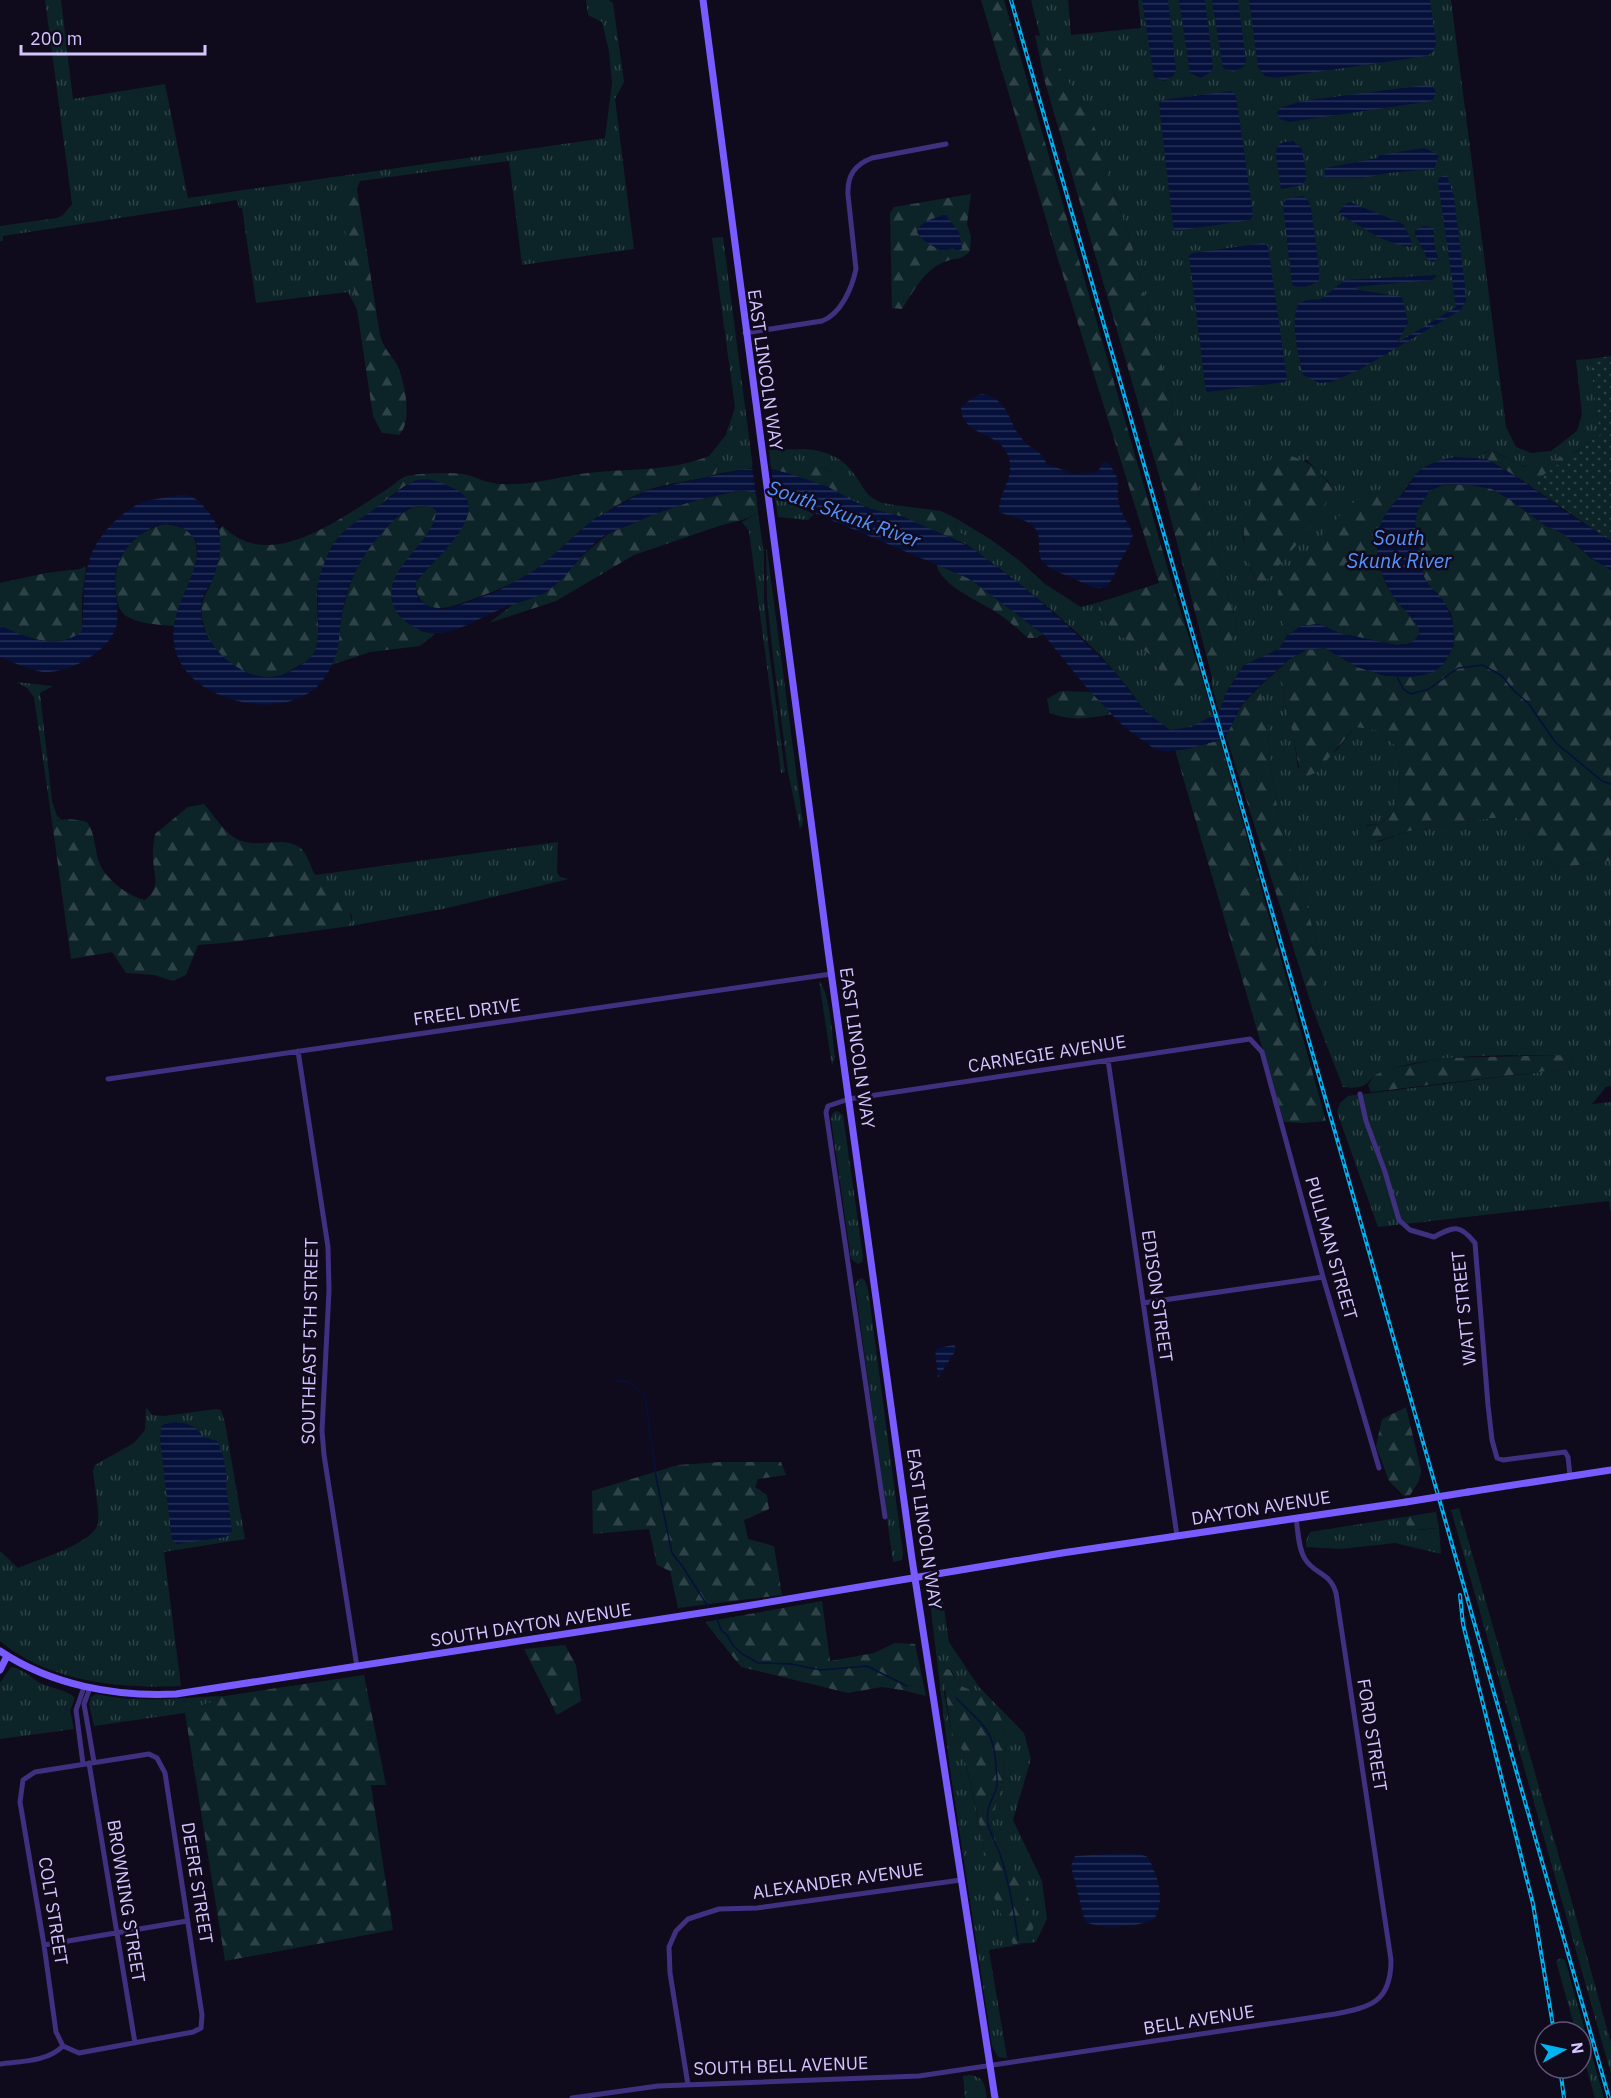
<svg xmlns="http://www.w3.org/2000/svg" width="1611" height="2098" font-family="'IBM Plex Sans',sans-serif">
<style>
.grass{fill:url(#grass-tufts);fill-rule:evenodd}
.forest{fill:url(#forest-firs)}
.park{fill:url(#park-dots)}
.water{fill:url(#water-rules)}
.pier{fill:#100a1d}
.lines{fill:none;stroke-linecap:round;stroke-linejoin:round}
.stream{stroke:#05103b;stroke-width:1.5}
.street{stroke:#403080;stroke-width:5}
.secondary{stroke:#795cff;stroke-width:7}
.rail-casing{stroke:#00b3f0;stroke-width:4}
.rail{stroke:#100a1d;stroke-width:1.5;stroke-dasharray:4.5;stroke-linecap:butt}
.secondary-bridge{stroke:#795cff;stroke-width:7}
.labels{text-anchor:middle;stroke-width:5;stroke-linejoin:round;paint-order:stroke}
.street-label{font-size:18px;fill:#d5c5ff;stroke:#100a1d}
.water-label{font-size:20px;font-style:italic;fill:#5395ff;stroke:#100a1d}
</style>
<defs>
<pattern id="grass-tufts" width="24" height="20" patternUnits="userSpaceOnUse" patternTransform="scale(1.5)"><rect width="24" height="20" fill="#0c2427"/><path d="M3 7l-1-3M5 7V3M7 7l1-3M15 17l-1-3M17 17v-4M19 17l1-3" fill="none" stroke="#2e4247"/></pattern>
<pattern id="forest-firs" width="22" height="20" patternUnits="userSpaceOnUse" patternTransform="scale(1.5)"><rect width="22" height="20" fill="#0c2427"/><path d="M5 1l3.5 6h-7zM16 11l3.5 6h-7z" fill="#2e4247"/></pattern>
<pattern id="park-dots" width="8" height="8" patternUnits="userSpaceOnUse" patternTransform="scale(1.5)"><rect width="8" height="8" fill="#0c2427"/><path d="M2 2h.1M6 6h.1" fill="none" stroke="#2e4247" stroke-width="1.8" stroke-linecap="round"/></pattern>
<pattern id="water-rules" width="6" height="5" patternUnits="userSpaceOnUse" patternTransform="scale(1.5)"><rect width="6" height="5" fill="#05103b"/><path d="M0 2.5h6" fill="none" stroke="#293158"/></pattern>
</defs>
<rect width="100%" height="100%" fill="#100a1d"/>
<path class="grass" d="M45 0H61L73 99 165 84 188 198 605 138 612 83 609 51 602 22 588 15 586 0H609L613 3 624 82 615 99 634 249 522 265 509 161 360 181 357 189 348 190 341 197 359 313 348 292 256 303 242 208H239L237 200 3 236V241H0V226L57 218 63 215 72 204Z
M1031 0H1068L1071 35 1141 28 1138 0H1451L1506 427 1516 447 1531 453 1551 451 1577 431 1582 414 1576 360 1590 359 1600 435C1583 447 1546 475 1524 466 1512 462 1502 454 1490 450L1483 453 1486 459C1462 458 1438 455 1418 473 1411 479 1405 491 1398 499L1385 489 1279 613 1287 636 1279 649 1244 665 1227 691 1219 712 1211 683 1237 626 1198 489 1178 430 1132 246 1087 112 1040 36ZM1306 459 1328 481 1334 494 1328 499 1291 550 1260 588 1251 569 1243 538 1247 515Z
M723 237 753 468 716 474 717 468 709 456 726 435 735 407 712 238Z
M805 449C828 451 844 458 857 478 862 486 867 496 876 500 880 503 889 504 894 505L896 515 874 510 852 501 855 495 854 490C827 465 819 463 782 463L779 471 771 469 769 450Z
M775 497 814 514 808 520 778 517Z
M758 513 764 554V600L768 643 785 772 781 773 749 531 742 522Z
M957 519 990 539 1020 561 1045 584 1081 607 1100 602 1098 613 1115 632 1151 655 1162 675 1195 691 1204 685 1213 716C1202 722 1184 734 1170 730 1151 724 1139 702 1128 688 1087 635 1032 593 979 553L978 543 955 530Z
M766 550H767L803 824 800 829 788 772 773 656 767 599Z
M1278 670 1294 739 1298 769 1336 751 1355 727 1378 730 1396 746 1400 768 1399 794 1392 813 1381 824 1366 825 1378 842 1409 831 1490 818H1518L1555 868 1609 861 1611 847V1086L1606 1087 1592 1104 1611 1102V1214L1609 1201 1378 1227 1337 1112 1340 1103 1348 1096 1565 1069 1570 1067 1573 1062 1568 1055C1508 1056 1445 1052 1387 1070 1364 1076 1374 1091 1343 1087L1313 1010 1321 1000 1322 964 1295 861 1279 818 1271 769 1267 718 1259 687Z
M16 682 53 686 40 693 52 801 57 816 61 819 52 822 34 697 27 688Z
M558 842 557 872 560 877 569 879 443 909 351 926 352 915 315 875Z
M819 981C831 994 832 1039 835 1057L832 1066Z
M837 1111 843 1115 863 1257 862 1262 858 1264 851 1259 831 1119 833 1113Z
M862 1278 865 1281 868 1289 903 1553 902 1560 893 1562 855 1285 858 1280Z
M146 1407 152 1415 164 1416 216 1409 221 1410 225 1423 245 1539 164 1552 181 1686C120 1689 49 1682 0 1641V1551L18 1568C36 1560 95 1543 98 1523 100 1512 94 1484 93 1471L95 1465 134 1443 145 1430Z
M1459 1508 1568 1888 1611 2043V2074L1451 1510Z
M1410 1516 1405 1520 1420 1530 1439 1528 1441 1554 1395 1543 1341 1549 1306 1547V1541L1310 1532Z
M941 1588 949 1642 979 1687 1024 1733 1031 1759 1013 1820 1042 1881 1047 1919 1036 1942 1030 1943 1034 1924 1015 1872 1004 1849 995 1839 991 1825 1001 1786 1006 1755 1004 1726 978 1693 959 1685 951 1670 944 1692 952 1736 963 1751 983 1841 984 1859 1013 1943 1022 1944 989 1950 1007 2058 998 2057 992 2046 950 1769 930 1602 932 1592Z
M11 1667C22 1668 30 1677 40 1683 52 1689 66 1689 75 1698L70 1711 74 1729 0 1739V1683Z
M96 1694C138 1704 182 1697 225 1696L185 1713 94 1726 89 1704 91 1697Z
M1561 1958 1565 1960 1604 2098H1595L1581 2048V2032H1576L1556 1961Z
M969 2075C984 2076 985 2085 987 2098H965L963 2076Z"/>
<path class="forest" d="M981 0H1004L1171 580 1204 685 1195 691 1176 692 1162 675 1151 655 1115 632 1098 613 1100 602 1159 583 1056 253Z
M1035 35 1040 36 1087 112 1099 137 1114 193 1132 246 1178 430 1198 489 1237 626 1213 681 1163 489 1045 82Z
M357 189 380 335C384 349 389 352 396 363 405 379 413 422 399 435L382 433 373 416 340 197 348 190Z
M971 194 967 224 971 236 970 251C959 262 956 257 944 262 923 271 914 291 902 309L892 308 890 213 894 207Z
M1490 450 1525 467H1540L1570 453 1586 454 1611 541C1569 514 1530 482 1486 459L1483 454Z
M1275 451C1306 460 1318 464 1335 494L1328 499 1309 530 1260 588C1253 573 1245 556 1244 539 1242 514 1264 474 1275 451Z
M709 456 717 468 716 474C693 482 668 482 645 491 631 497 617 505 605 513 579 527 561 552 538 568 519 582 497 590 476 598 451 607 421 621 415 583L459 532 417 480C405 485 393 493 383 503 375 511 320 578 318 585 314 603 323 636 314 653 311 659 302 664 296 667 289 672 280 677 271 678 242 681 211 652 204 626 197 601 206 598 213 578 218 561 222 547 219 529L223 526C269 575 342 517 386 490 392 486 398 480 404 477 414 473 452 472 463 474 477 477 488 484 503 484 531 486 560 476 588 473 630 468 670 472 709 456Z
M794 461C822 464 834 471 855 490V495L852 501 828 487 779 471 782 463Z
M1445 484 1471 485 1492 489 1509 499 1546 526 1562 533 1591 558 1611 570V847L1609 861 1555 868 1518 818H1490L1409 831 1366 845 1358 836V827L1381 824 1392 813 1399 794 1400 768 1396 746 1378 730 1355 727 1317 772 1301 779 1294 739 1278 670 1288 660 1306 650 1325 648 1357 667 1386 676H1397L1443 665 1454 645 1453 624 1451 614 1440 596 1430 587 1424 577 1415 524 1417 512 1429 491Z
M1385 489 1398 499 1391 506 1377 543 1380 568 1386 584 1396 600 1418 625 1420 633 1416 639 1408 644 1396 645 1339 633 1319 624 1301 626 1287 636 1279 613 1278 591 1326 530 1349 506 1369 491Z
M742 490 756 492 758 513C742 522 736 521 719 526L634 555 556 601 489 623 515 603 533 597 608 534 657 512 688 502Z
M417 505H428L436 510C437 531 411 553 399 571L420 631 435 634 420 646 370 652 331 665C338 650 338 635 341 620 349 574 372 526 417 505Z
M894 505 941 511 957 519 955 530 978 543 979 553 966 544 896 515Z
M164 524C226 529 183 591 174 626 160 625 140 624 128 617 119 613 117 602 116 593 111 559 131 533 164 524Z
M936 564 970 579 1043 634 1037 638H1028C1019 630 1009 621 999 614 980 601 942 587 936 564Z
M85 566 86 571 82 597V631C57 652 26 637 0 626V583L46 573 80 569Z
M1259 687 1267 718 1271 769 1279 818 1295 861 1322 964 1323 987 1321 1000 1313 1010 1226 736 1241 706Z
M1061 691 1092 692 1113 714C1089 718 1074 722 1050 713L1047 699Z
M1220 740 1326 1121 1303 1123 1284 1122 1175 750 1187 749Z
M204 804C214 815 225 834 239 840 256 848 275 838 293 844 307 849 308 861 314 873 317 878 324 879 329 883 342 894 353 909 351 926L224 943 198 945 186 975 173 981 154 975 126 973 112 952 71 959 52 822C64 818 75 819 87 822 96 835 94 848 99 862 104 878 129 897 145 900 161 887 154 877 153 859 152 851 154 843 155 834L188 807Z
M1568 1055 1573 1062 1570 1067 1565 1069 1371 1092 1368 1085 1374 1076 1384 1070 1444 1058Z
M1406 1407 1421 1470 1419 1481 1410 1495 1404 1496 1389 1481 1376 1446 1382 1419Z
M720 1462H781L786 1475 758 1479 755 1487 767 1495 769 1509 744 1520 748 1539 774 1546 782 1595 678 1608 670 1571 657 1565 649 1529 593 1534 592 1491 678 1465Z
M1436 1512 1439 1528 1409 1530 1405 1520 1410 1516Z
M822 1601 830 1661 874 1653 895 1643 915 1644 926 1696 902 1690 882 1687 848 1693 741 1667 705 1622Z
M565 1645 576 1665 581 1701 557 1715 524 1649Z
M942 1668 950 1670 959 1685 978 1693 998 1711 1004 1726 1006 1755 1001 1786 991 1825 995 1839 1004 1849 1030 1902 1034 1924 1030 1943 1013 1944 990 1887 984 1859 983 1841 970 1781 963 1751 952 1736Z
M364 1675 386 1785H371L393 1930 225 1961 185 1713 225 1696Z"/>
<path class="park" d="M1611 356V541L1529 485 1600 435 1590 359Z"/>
<path class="water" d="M1142 0H1168L1176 70 1174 75 1164 81 1154 77Z
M1179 0H1205L1213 66 1211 72 1201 78 1190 73Z
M1212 0H1238L1246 61 1243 67 1233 72 1223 68Z
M1249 0H1430L1436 42 1434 51 1427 56 1275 78 1265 76 1258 67Z
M1426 85H1433L1436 93 1432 101 1289 122 1280 119 1277 113 1280 108 1302 101Z
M1231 91 1236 95 1253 215 1250 220 1176 231 1174 229 1172 217 1159 104 1163 100Z
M1293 141 1302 149 1307 177 1302 185 1281 189 1276 156 1277 147 1283 142Z
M1424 148 1439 155 1434 169 1388 173 1363 178 1324 177 1325 168 1377 158 1380 155Z
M1447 175 1454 197 1465 286 1466 300 1461 310 1359 370 1331 382 1319 383 1303 375C1299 356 1289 320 1299 303L1308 300 1321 299 1345 280 1436 275V277L1432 280 1354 287 1359 290 1402 297 1408 323 1397 343 1456 307 1438 181 1440 177Z
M1303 196 1308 200 1311 208 1319 267V281C1309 286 1303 289 1292 285L1283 205 1286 199Z
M1350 202 1403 224 1411 240 1412 247 1399 245 1380 238 1341 215 1339 212 1344 205Z
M945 214 959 232 962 249 957 251 953 248 943 251C933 246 922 242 917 232 921 220 935 219 945 214Z
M1424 226 1434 228V243L1438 257 1434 262 1428 260 1415 234V230Z
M1264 243 1268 246 1287 379 1285 382 1208 392 1206 391 1189 256 1193 253Z
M981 394C1011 398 1007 424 1024 441 1035 453 1038 447 1047 464L1074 474 1098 472 1102 463 1107 462C1125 482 1114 487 1120 508 1123 517 1130 525 1133 535 1130 546 1124 554 1119 564 1106 598 1099 590 1070 577 1061 573 1048 569 1042 561 1035 550 1044 536 1033 526 1024 518 1010 517 999 512 998 493 1015 477 1009 458 1001 430 961 438 961 407L971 399Z
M1455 457 1486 459 1520 479 1572 516 1611 541V570L1592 558 1562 533 1546 526 1509 499 1492 489 1471 485 1445 484 1429 491 1417 512 1415 524 1424 577 1430 587 1440 596 1446 605 1453 624 1454 645 1443 665 1434 672 1423 675 1411 677 1386 676 1357 667 1325 648 1306 650 1288 660 1254 691 1241 706 1226 736 1216 741 1187 749 1165 752 1153 748 1123 726 1086 687 1043 634 970 579 782 499 742 490C701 498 673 506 634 523 626 527 616 529 609 533 583 547 570 577 546 592 532 600 514 603 499 610 469 622 443 645 411 625 402 620 394 611 392 601 384 567 437 540 436 510 421 500 405 508 393 521 363 552 349 575 341 619 339 631 340 643 336 655 331 669 321 687 307 694 281 708 255 707 228 698 188 685 164 655 177 612 183 593 194 575 197 556 202 531 171 517 151 528 129 540 113 561 115 586 116 599 119 610 117 623 113 650 69 674 43 672 29 670 13 662 0 657V626C26 637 57 652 82 631 84 603 82 577 93 550 102 532 122 511 141 503 148 500 156 499 163 498 172 496 182 493 190 496 198 499 205 508 210 514 226 535 221 555 213 579 211 584 206 589 204 595 193 623 214 653 237 667 252 677 268 680 285 674 294 670 309 661 314 653 322 638 316 602 318 585 319 575 324 563 328 554 339 528 362 519 383 503 394 494 404 486 417 480 430 477 442 483 453 488 499 508 431 562 415 583L417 595 423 603 431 607 444 609 460 605 498 591 537 569 594 519 645 491 744 469H767L788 473 828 487 867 508 904 517 966 545 976 551 1024 587 1067 625 1114 671 1145 711 1170 730 1191 727 1219 712 1227 691 1244 665 1279 649 1287 636 1301 626 1319 624 1339 633 1396 645 1408 644 1416 639 1420 633C1417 620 1404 611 1396 600 1380 578 1369 542 1384 517 1389 508 1397 500 1404 492 1409 487 1412 479 1417 473 1426 464 1442 459 1455 457Z
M953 1345 955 1346 956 1350 938 1378 935 1349Z
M174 1422C188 1423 195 1425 203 1437L217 1441C222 1448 229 1478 226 1486L232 1531 226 1537 177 1544 172 1540 160 1439 162 1425Z
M1125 1853 1140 1854 1148 1857C1158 1877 1166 1899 1154 1920 1133 1927 1106 1930 1085 1922L1071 1866 1075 1856Z"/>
<path class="pier" d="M752 465 771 466 775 500 756 495Z"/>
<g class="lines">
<path class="stream" d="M1397 676 1403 689 1411 694 1429 689 1458 668 1483 665 1502 676 1514 691 1528 703 1556 743 1602 781 1611 784
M617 1380 629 1382 645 1395 656 1477 672 1553 683 1567 709 1608
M716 1616 721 1630 727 1635 734 1647 744 1655 758 1663 791 1664 821 1670 867 1666 907 1686
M956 1698C981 1724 994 1727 996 1766 996 1772 998 1779 997 1785 994 1801 985 1804 988 1824 991 1835 996 1844 1000 1854 1009 1882 1014 1911 1018 1940"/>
<path class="street" d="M745 333 822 321C841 314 852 288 856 269L848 195C847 176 854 165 872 158L946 144
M298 1051 328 1247 329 1290 322 1431 324 1455 357 1667
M1108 1060 1177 1536
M108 1079 831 974
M1360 1094 1366 1121 1385 1172 1399 1220 1410 1230 1434 1237C1454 1226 1460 1224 1475 1243L1488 1405 1492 1440 1497 1458 1503 1460 1565 1452 1568 1457 1570 1476
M1143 1303 1323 1277
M885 1517 826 1112 828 1106 849 1099 1250 1039 1262 1052 1323 1277 1379 1468
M90 1688 84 1704 94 1762
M149 1754 157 1758 165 1773 202 2015 201 2028 193 2032 79 2053 63 2046 56 2032 44 1945 20 1802 23 1780 35 1772Z
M89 1763 135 2043
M83 1764 76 1710 84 1687
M44 1945 187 1921
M0 2064C21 2061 47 2062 63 2046
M688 2085 670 1973 669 1947 676 1931 688 1919 719 1909 757 1908 961 1880
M572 2098 658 2086 919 2076 1335 2014C1371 2007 1391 2002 1391 1960L1336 1593C1330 1572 1315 1575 1305 1559 1298 1548 1298 1530 1296 1518"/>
<path class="secondary" d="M703 0 828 950 912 1559 995 2098
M1468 1492 1611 1470
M0 1651C51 1685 115 1697 176 1694L746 1606 1062 1553 1406 1502
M0 1670 7 1656"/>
<defs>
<path id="rail" d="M1011 0 1343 1160 1609 2098
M1460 1595 1463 1624 1533 1904 1554 2032
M1560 2068 1564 2098"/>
</defs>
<use href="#rail" class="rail-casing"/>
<use href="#rail" class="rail"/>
<path class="secondary-bridge" d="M1406 1502 1468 1492"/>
</g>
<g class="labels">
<g class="street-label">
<text transform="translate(765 370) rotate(82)" y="6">EAST LINCOLN WAY</text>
<text transform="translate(467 1012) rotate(-8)" y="6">FREEL DRIVE</text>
<text transform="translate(857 1048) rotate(82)" y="6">EAST LINCOLN WAY</text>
<text transform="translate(1047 1054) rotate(-9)" y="6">CARNEGIE AVENUE</text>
<text transform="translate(1331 1248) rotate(74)" y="6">PULLMAN STREET</text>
<text transform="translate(1157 1296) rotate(82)" y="6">EDISON STREET</text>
<text transform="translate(1464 1308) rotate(-96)" y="6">WATT STREET</text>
<text transform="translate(310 1341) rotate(-89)" y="6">SOUTHEAST 5TH STREET</text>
<text transform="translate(1261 1508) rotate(-9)" y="6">DAYTON AVENUE</text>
<text transform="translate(924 1529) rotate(82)" y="6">EAST LINCOLN WAY</text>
<text transform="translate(531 1625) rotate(-9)" y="6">SOUTH DAYTON AVENUE</text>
<text transform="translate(1372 1735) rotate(81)" y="6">FORD STREET</text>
<text transform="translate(838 1881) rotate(-8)" y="6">ALEXANDER AVENUE</text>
<text transform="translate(197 1883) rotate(81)" y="6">DEERE STREET</text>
<text transform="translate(126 1901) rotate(81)" y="6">BROWNING STREET</text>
<text transform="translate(53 1911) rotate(81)" y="6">COLT STREET</text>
<text transform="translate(1199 2020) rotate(-9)" y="6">BELL AVENUE</text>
<text transform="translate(781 2066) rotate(-2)" y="6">SOUTH BELL AVENUE</text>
</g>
<g class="water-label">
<text transform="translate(844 514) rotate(20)" y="7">South Skunk River</text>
<text x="1399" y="545">South<tspan x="1399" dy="23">Skunk River</tspan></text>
</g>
</g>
<g transform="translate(1563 2050) rotate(82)"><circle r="28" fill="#100a1d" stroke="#5f5577" stroke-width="1.5"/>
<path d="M0-4.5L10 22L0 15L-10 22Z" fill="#00b3f0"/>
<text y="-9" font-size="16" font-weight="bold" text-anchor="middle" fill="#d5c5ff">N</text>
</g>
<path d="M21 45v9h184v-9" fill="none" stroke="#d5c5ff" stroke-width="3"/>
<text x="30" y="45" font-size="18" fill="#d5c5ff" stroke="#100a1d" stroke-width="4.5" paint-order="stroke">200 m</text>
</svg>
